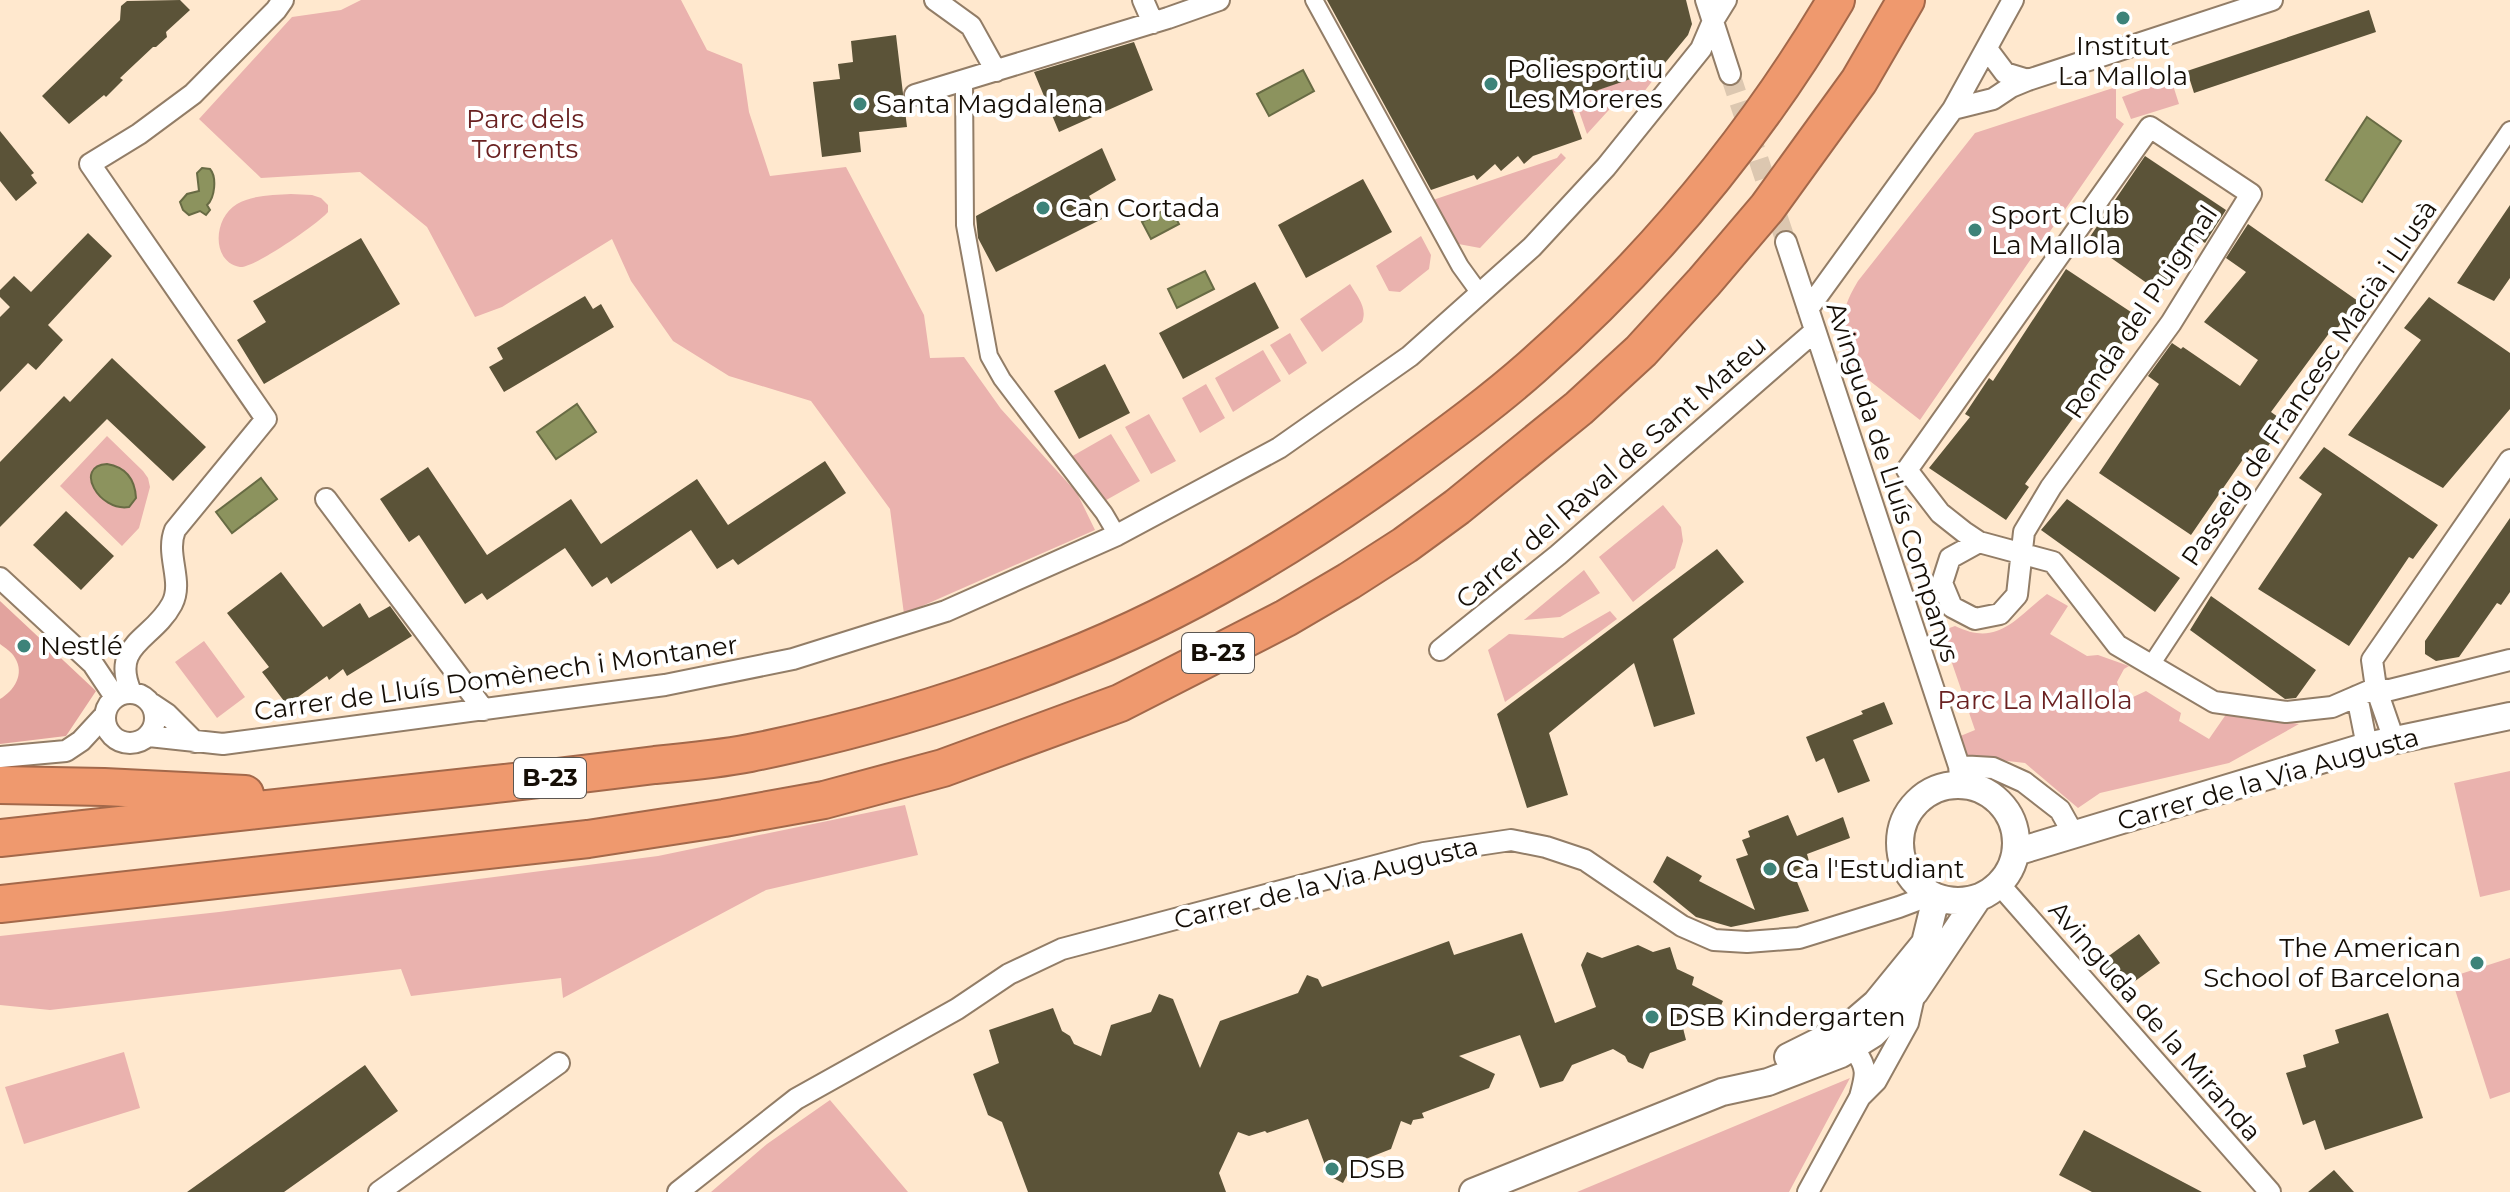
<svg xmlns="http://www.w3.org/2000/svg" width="2510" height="1192" font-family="Montserrat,sans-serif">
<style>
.green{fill:#eab2ae}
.forest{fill:#e2a39e}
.water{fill:#8c935e;stroke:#686b44;stroke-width:2}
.building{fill:#5b5338}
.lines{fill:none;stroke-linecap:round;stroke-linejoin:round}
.minor-tunnel{stroke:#dcc7b0;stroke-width:20;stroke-dasharray:20 10;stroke-linecap:butt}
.pedestrian-casing{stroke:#927d67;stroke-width:20}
.minor-casing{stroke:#927d67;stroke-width:24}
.tertiary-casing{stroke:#927d67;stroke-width:30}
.motorway-casing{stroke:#a3684a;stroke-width:40}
.pedestrian{stroke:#fff;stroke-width:16}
.minor{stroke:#fff;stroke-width:20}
.tertiary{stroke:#fff;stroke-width:26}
.motorway{stroke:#ef996e;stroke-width:36}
.poi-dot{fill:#3d8379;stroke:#fff;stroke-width:3}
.labels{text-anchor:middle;stroke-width:8;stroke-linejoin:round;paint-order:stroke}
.shield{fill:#fff;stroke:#5b5651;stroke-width:2}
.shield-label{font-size:24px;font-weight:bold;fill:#150e06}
.poi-label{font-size:26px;fill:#150e06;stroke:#fff;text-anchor:start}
.park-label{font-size:26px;fill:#6a2121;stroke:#fff}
.street-label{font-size:26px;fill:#150e06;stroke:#fff}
</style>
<rect width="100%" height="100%" fill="#ffe8ce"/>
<path class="green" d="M361 0H681L707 50 742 64 749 112 770 176 846 167 924 315 930 358 964 357 1001 409 1077 493 1095 530 904 614 890 509 811 401 729 376 673 341 631 281 612 239 502 307 475 317 427 227 360 172 261 178 199 119 292 17 341 10Z
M1663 67 1637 101H1617L1587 134 1579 111 1573 113 1569 100Z
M2171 79 2179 104 2131 119 2122 97Z
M2116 87V118L2124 124 1920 420 1848 364C1842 326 1838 314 1858 281L1975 133Z
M1561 153 1566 158 1480 248 1453 243 1430 201 1557 158Z
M291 194 312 195 321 198 328 205V212C319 223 253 269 240 267 211 262 213 218 237 204 252 195 274 195 291 194Z
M1421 236 1431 255 1429 269 1400 292 1389 291 1376 266Z
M1350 284C1357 296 1368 308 1362 322L1322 352 1300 319Z
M1290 333 1307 363 1289 375 1270 345Z
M1263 350 1281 381 1233 412 1215 378Z
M1206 384 1225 418 1200 433 1182 398Z
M1149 414 1176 461 1151 474 1125 427Z
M1111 434 1140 481 1101 503 1069 458Z
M107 436 143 471 148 478 150 487 139 528 122 546 60 486Z
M1663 505 1681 527 1683 541 1675 568 1633 602 1599 557Z
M1584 570 1600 593 1560 617 1524 620Z
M2047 594 2068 606 2050 634 2087 656 2098 655 2129 666 2124 669 2117 682 2120 691 2133 697 2146 691 2181 713 2179 721 2209 739 2227 713 2299 724 2229 763 2100 793 2078 808 2025 763 1964 756 1958 737 1975 730 1941 631 1955 626C1998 647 2015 619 2047 594Z
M1610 611 1617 619 1505 702 1488 650 1509 634 1563 638Z
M204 641 245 697 217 718 175 662Z
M2510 771V890L2480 897 2454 783Z
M905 805 918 855 766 890 563 998 561 978 411 996 401 969 50 1010 0 1005V936L219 912 658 856Z
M2510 958V1092L2490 1099 2451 977Z
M124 1052 140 1108 24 1144 5 1087Z
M1850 1078 1789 1192H1577Z
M830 1100 908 1192H711L767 1144Z"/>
<path class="forest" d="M0 601 96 691 66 736 0 744V699C14 691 25 674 15 658 12 652 5 648 0 644Z"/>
<path class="water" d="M1303 70 1314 91 1269 116 1257 94Z
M2367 117 2401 141 2362 202 2326 180Z
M202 168 210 169C217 177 215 198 207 205L210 210 206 215 200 211 189 215 183 210 180 202 187 194 199 191 197 173Z
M1170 207 1179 224 1151 239 1142 222Z
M1205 271 1214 289 1177 308 1168 289Z
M577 404 596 432 556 459 537 432Z
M107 464C125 467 135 479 136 498L129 507C99 512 73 466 107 464Z
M261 478 277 499 232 533 216 512Z"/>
<path class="building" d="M180 0 190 10 166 32 167 37 156 47H153L120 78 123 80 106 97 104 95 69 124 42 96 120 20 121 6 127 1Z
M1327 0H1686L1692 24 1688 35 1660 69 1569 100 1582 139 1533 156 1524 164 1518 156 1501 171 1495 164 1477 180 1474 175 1431 190Z
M2369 10 2376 32 2194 93 2187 71Z
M896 35 907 127 859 132 861 152 822 157 813 82 840 79 838 64 853 62 851 41Z
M1134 42 1153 90 1059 132 1034 72Z
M0 131 34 173 31 175 37 183 16 201 0 181Z
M1102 148 1116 180 1089 196 1102 219 996 272 978 238 976 216Z
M2145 156 2226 210 2205 243 2199 239 2161 293 2087 241Z
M1363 179 1392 232 1306 278 1278 225Z
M2510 205V278L2494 301 2457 283Z
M2248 224 2358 301 2333 334 2330 332 2271 412 2285 422 2261 456 2250 449 2191 535 2099 473 2159 384 2148 376 2172 343 2181 349 2183 347 2240 386 2258 360 2204 322 2246 272 2226 258Z
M88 233 112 256 48 325 63 340 36 370 28 363 0 392V317L10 307 0 297V290L14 276 31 292Z
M361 238 400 304 264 384 237 340 266 322 253 301Z
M2066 269 2140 318 2100 375 2103 377 2025 484 2029 487 2006 520 1929 468 1970 417 1965 414 1989 378 1993 381Z
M1255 282 1279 328 1183 379 1159 333Z
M585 296 593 309 601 304 614 327 504 392 489 367 503 359 497 348Z
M2429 297 2510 353V409L2443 488 2348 435 2421 340 2404 328Z
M112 358 206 447 173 481 107 419 0 527V462L64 396 70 402Z
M1105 364 1130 413 1079 439 1054 391Z
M2324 447 2438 525 2413 559 2409 557 2349 646 2258 589 2322 494 2299 478Z
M825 461 846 493 738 565 733 559 717 569 691 530 611 584 607 577 592 587 565 548 487 600 482 593 465 604 419 535 409 542 380 499 428 467 487 555 571 499 601 544 697 479 728 525Z
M2067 499 2180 578 2155 612 2041 530Z
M66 511 114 556 81 590 33 545Z
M2510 518V592L2501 605 2497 603 2459 657 2436 661 2425 654V641Z
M1717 549 1744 582 1673 639 1695 714 1654 727 1634 663 1549 733 1568 795 1527 808 1497 714Z
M281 572 323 627 360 603 369 618 390 606 412 636 347 676 343 669 329 680 327 676 287 705 262 672 269 667 227 613Z
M2211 596 2316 670 2296 698 2285 699 2190 630Z
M1884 702 1893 724 1853 740 1870 781 1838 793 1824 758 1816 762 1806 737 1863 714 1861 711Z
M1788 815 1797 836 1843 817 1850 838 1807 854 1810 865 1793 872 1809 911 1731 927 1696 917 1653 882 1667 856 1702 876 1699 881 1755 910 1736 859 1748 855 1742 840 1750 837 1748 831Z
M1522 933 1555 1023 1596 1007 1581 965 1587 952 1602 958 1638 945 1653 952 1670 947 1677 969 1694 977 1692 985 1723 1001 1716 1016 1683 1028 1686 1040 1650 1053 1643 1069 1628 1062 1625 1056 1613 1049 1572 1065 1563 1081 1540 1088 1520 1035 1459 1056 1495 1074 1489 1088 1422 1113 1424 1118 1413 1120 1411 1125 1401 1121 1391 1149 1353 1164 1343 1183 1329 1176 1308 1119 1267 1133 1265 1131 1249 1136 1238 1132 1219 1173 1226 1192H1028L1002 1122 988 1115 973 1074 999 1063 989 1030 1053 1008 1062 1031 1070 1036 1074 1044 1101 1056 1111 1025 1151 1012 1159 994 1173 999 1200 1068 1220 1021 1298 993 1307 975 1318 979 1322 987 1449 941 1454 955Z
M2139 934 2160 963 2120 992 2099 963Z
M2388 1013 2423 1118 2325 1150 2315 1120 2303 1125 2286 1073 2306 1067 2303 1055 2339 1043 2335 1030Z
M365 1065 398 1111 284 1192H187Z
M2084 1130 2202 1192H2092L2059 1175Z
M2334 1170 2354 1192H2308Z"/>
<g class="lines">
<path class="minor-tunnel" d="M1730 74 1786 242"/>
<defs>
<path id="pedestrian" d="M1314 0 1460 266 1481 295
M964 80 965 225 989 356 1002 379 1104 513 1117 535
M2151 665 2352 360 2510 130"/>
<path id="minor" d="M935 0 971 26 996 71
M1143 0 1153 23
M1706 0 1730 74
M1987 49 2005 73 2028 80
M915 95 1168 18 1219 0
M1953 109 1993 99 2011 87 2028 80 2272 0
M1786 242 1959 766 1961 785
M1808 309 1953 109 2013 0
M2510 460 2372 660 2376 688 2390 690 2510 660
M326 499 484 710
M1979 542 1950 558 1942 583 1952 607 1975 619 2000 614 2017 595 2024 532 2051 487 2171 323 2251 194 2150 127 1907 470 1940 513 1964 532 1979 542 2053 562 2117 645 2214 702 2286 712 2332 707 2376 688 2394 740
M0 578 93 664 115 697
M1440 650 1558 555 1815 331
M131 692C110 644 153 640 172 604 184 581 165 555 175 530L266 419 90 164 139 134 193 94 276 10 283 0
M105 718a25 25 0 1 1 50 0a25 25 0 1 1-50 0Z
M2357 696 2367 746
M152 704 167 714 195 742
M149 736 223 744 665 685 793 659 946 611 1117 535 1279 448 1410 356 1532 247 1606 167 1701 49 1713 21 1726 0
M0 757 66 751 81 741 105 715
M1959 766 1993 768 2024 782 2060 810 2074 835
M1999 884 2270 1192
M1841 1054 1856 1052C1869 1070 1865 1077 1860 1097
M379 1192 559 1063
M678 1192 796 1099 957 1009 1009 974 1062 949 1424 853 1511 840 1546 847 1585 860 1682 926 1714 940 1747 942 1799 938 1899 907 1931 895
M1808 1192 1860 1097 1876 1081 1908 1023 1915 992"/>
<path id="tertiary" d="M1900 843a58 58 0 1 1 116 0a58 58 0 1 1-116 0Z
M2016 852 2367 746 2510 716
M1788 1057 1848 1027 1876 1003 1925 943 1933 910 1939 898
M1473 1192 1722 1092 1768 1082 1841 1054 1873 1034 1915 992 1978 898"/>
<path id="motorway" d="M0 785 104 787 245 794
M0 838C162 820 324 803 486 785 543 779 599 772 655 765 687 762 719 759 750 753 864 730 977 696 1085 651 1196 605 1300 542 1398 471 1443 438 1489 405 1532 367 1651 262 1755 137 1836 0
M0 904 588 839 724 818 824 800 943 768 1120 703 1286 618 1349 581 1405 545 1457 507 1579 408 1641 351 1704 282 1767 208 1859 81 1906 0"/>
</defs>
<use href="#pedestrian" class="pedestrian-casing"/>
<use href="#minor" class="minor-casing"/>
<use href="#tertiary" class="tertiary-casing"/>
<use href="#motorway" class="motorway-casing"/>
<use href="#pedestrian" class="pedestrian"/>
<use href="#minor" class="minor"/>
<use href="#tertiary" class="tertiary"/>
<use href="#motorway" class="motorway"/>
</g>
<g class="poi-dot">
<circle cx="2123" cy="18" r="8"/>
<circle cx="1491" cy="84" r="8"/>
<circle cx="860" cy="104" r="8"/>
<circle cx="1043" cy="208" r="8"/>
<circle cx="1975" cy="230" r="8"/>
<circle cx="24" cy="646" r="8"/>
<circle cx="1770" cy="869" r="8"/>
<circle cx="2477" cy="963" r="8"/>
<circle cx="1652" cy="1017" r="8"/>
<circle cx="1332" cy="1169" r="8"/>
</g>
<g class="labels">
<g class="shield">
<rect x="1182" y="633" width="72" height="40" rx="6"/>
<rect x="514" y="758" width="72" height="40" rx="6"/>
</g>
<g class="shield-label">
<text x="1218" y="661">B-23</text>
<text x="550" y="786">B-23</text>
</g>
<g class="poi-label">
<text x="2123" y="55" text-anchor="middle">Institut<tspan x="2123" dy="30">La Mallola</tspan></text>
<text x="1507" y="78">Poliesportiu<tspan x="1507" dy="30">Les Moreres</tspan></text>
<text x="876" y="113">Santa Magdalena</text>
<text x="1059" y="217">Can Cortada</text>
<text x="1991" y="224">Sport Club<tspan x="1991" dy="30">La Mallola</tspan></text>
<text x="40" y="655">Nestlé</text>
<text x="1786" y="878">Ca l'Estudiant</text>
<text x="2461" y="957" text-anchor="end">The American<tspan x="2461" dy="30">School of Barcelona</tspan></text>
<text x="1668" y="1026">DSB Kindergarten</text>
<text x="1348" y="1178">DSB</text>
</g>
<g class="park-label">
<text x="525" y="128">Parc dels<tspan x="525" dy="30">Torrents</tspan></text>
<text x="2035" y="709">Parc La Mallola</text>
</g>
<g class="street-label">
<text transform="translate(2141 312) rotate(-56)" y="9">Ronda del Puigmal</text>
<text transform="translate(2309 383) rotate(-56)" y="9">Passeig de Francesc Macià i Llusà</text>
<text transform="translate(1611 472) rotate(-41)" y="9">Carrer del Raval de Sant Mateu</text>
<text transform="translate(1893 482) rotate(72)" y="9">Avinguda de Lluís Companys</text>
<text transform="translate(496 678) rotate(-8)" y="9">Carrer de Lluís Domènech i Montaner</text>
<text transform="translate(2268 779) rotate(-16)" y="9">Carrer de la Via Augusta</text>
<text transform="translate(1326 883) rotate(-14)" y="9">Carrer de la Via Augusta</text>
<text transform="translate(2155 1021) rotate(49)" y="9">Avinguda de la Miranda</text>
</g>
</g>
</svg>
